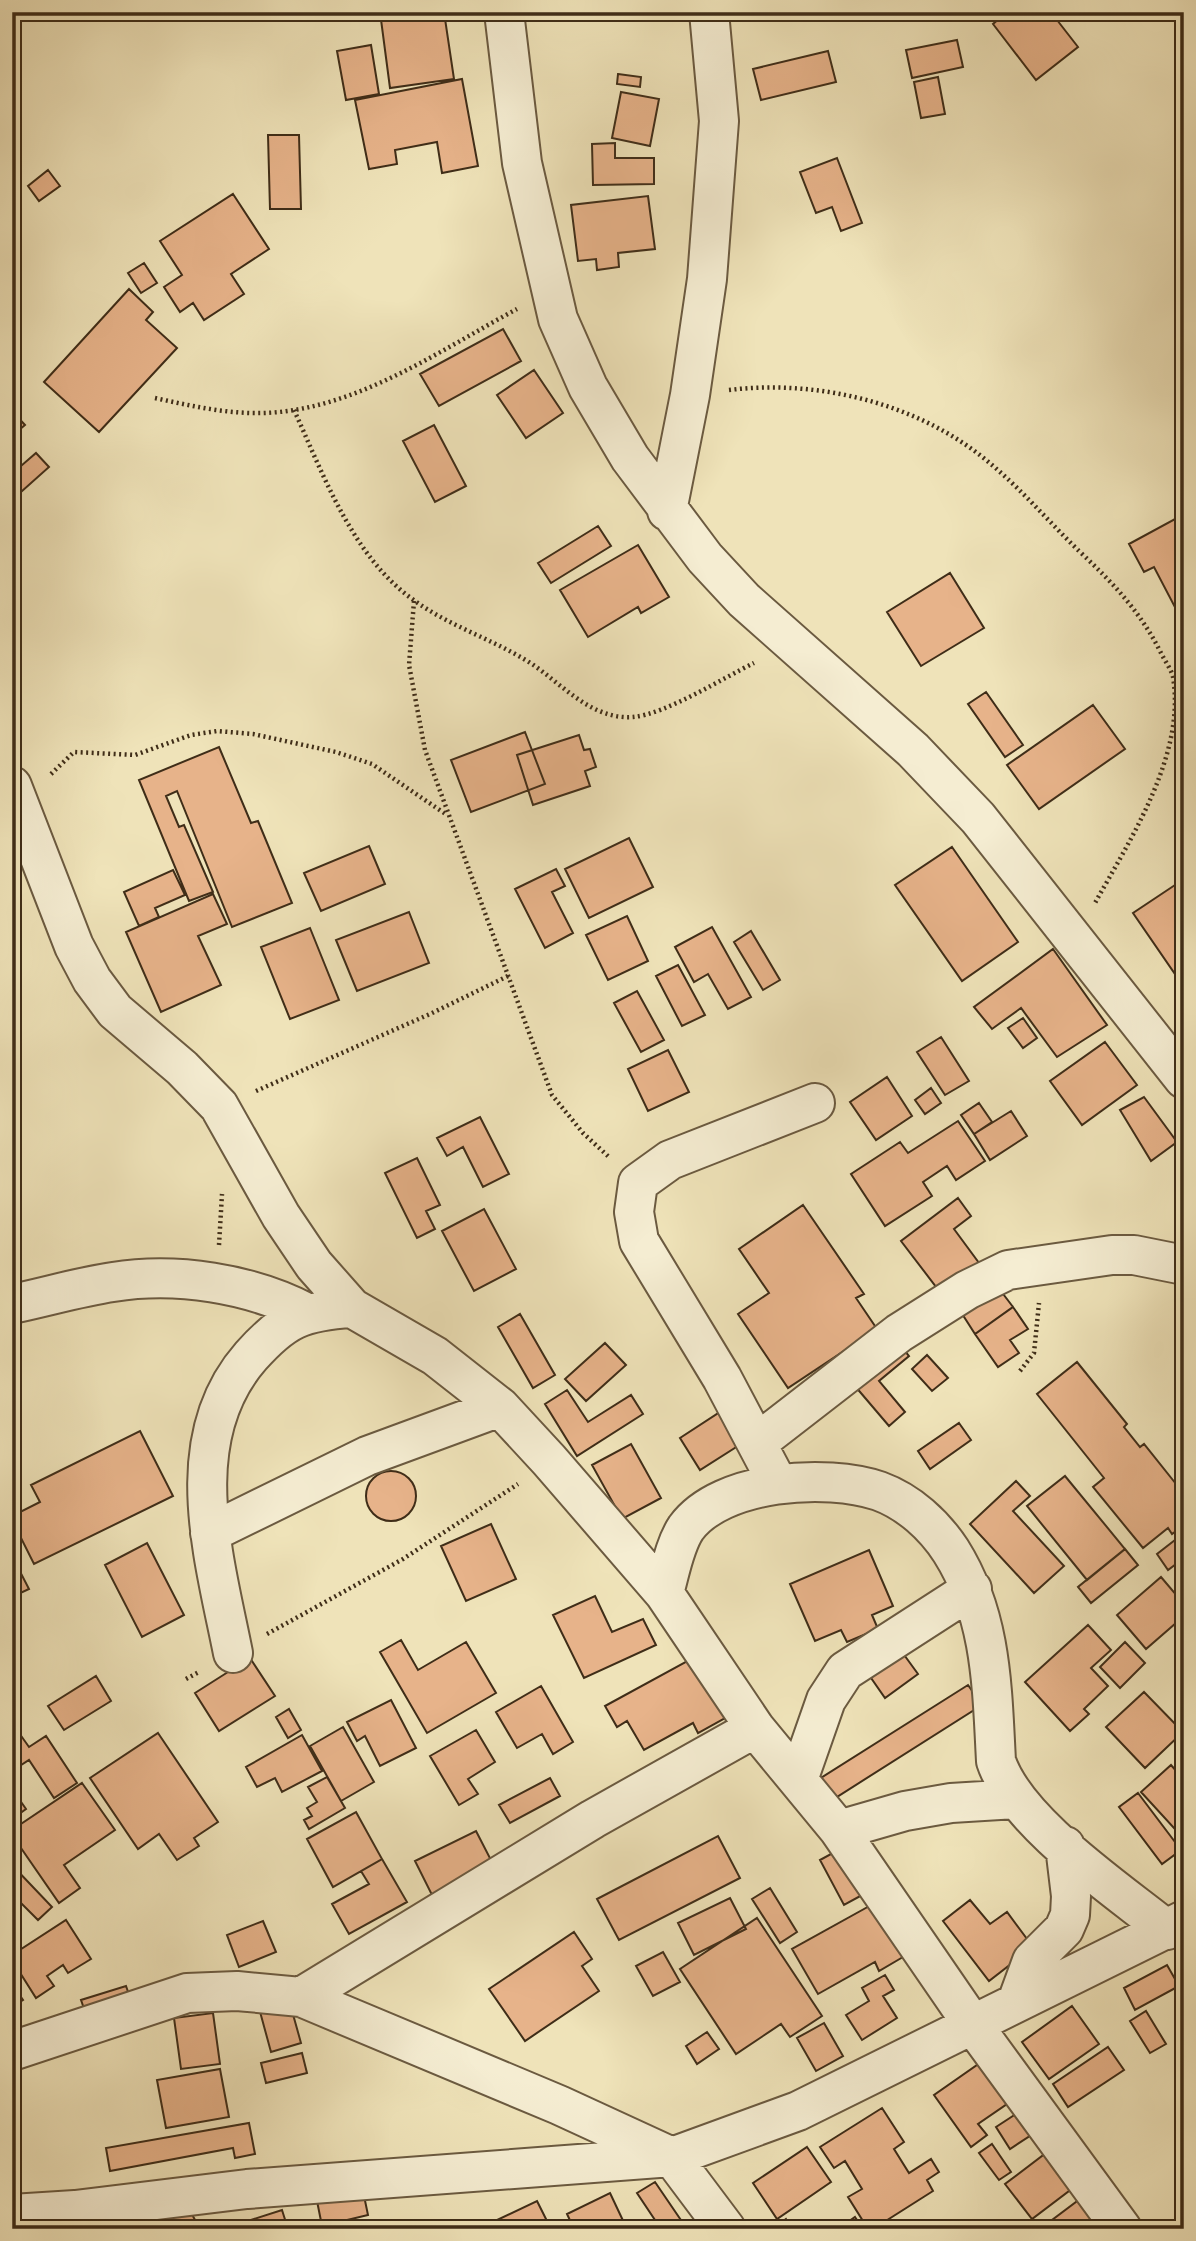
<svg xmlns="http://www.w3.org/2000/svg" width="1196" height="2241" font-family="'IM FELL French Canon',serif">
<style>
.building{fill:#e7b38a;stroke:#3f2d18;stroke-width:2}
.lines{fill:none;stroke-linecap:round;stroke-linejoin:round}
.street-casing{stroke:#6b5a40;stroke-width:42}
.path{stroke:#3f2d18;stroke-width:4.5;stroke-dasharray:2 3.5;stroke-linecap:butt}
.street{stroke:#f5edd2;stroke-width:38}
</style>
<rect width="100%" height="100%" fill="#efe3b9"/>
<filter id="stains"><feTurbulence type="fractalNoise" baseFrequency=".00286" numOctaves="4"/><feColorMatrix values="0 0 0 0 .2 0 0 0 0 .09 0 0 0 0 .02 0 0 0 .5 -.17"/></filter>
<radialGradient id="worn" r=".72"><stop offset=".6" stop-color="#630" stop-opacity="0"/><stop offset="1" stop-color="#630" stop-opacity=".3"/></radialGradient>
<path class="building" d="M380 12H444L454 79 390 88Z
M1007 12H1066L1057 20 1078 47 1036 80 993 24Z
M957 40 963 67 912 78 906 50Z
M371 45 379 94 346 100 337 51Z
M828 51 836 82 761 100 753 69Z
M618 74 641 77 640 87 617 84Z
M938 77 945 114 921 118 914 82Z
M462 79 478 166 442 173 437 142 395 150 397 164 369 169 355 100Z
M621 92 659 99 650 146 612 138Z
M268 135H299L301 209H270Z
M615 143V158H654V184L593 185 592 144Z
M837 158 862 223 841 231 832 207 816 213 800 172Z
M48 170 60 186 39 201 28 186Z
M233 194 269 249 231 274 244 294 204 320 193 303 180 312 164 287 182 275 160 241Z
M648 196 655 249 618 253 619 267 597 270 596 259 578 261 571 205Z
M144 263 157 283 141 293 128 273Z
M129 289 153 312 146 320 177 348 99 432 44 382Z
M503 329 521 361 439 406 420 374Z
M534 370 563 413 526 438 497 395Z
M12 411 25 425 12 436Z
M434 425 466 486 435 502 403 441Z
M36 453 49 467 12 500V457L21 466Z
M1175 519 1184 530V610L1178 613 1154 567 1144 572 1129 544Z
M598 526 611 546 551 583 538 563Z
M638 545 669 597 641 613 638 607 588 637 560 590Z
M950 573 984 628 921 666 887 612Z
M986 692 1023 745 1005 757 968 704Z
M1093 705 1125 749 1039 809 1007 765Z
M525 732 545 784 471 812 451 760Z
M579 735 584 750 590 749 596 767 585 771 590 786 533 805 517 755Z
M219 747 251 823 258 821 292 903 232 927 177 791 166 796 179 827 184 825 213 892 189 901 139 780Z
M629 838 653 887 589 918 565 869Z
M369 846 385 884 321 911 304 873Z
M952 847 1018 942 962 981 895 885Z
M556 869 565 886 552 892 573 933 545 948 515 889Z
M173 870 185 895 155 908 159 917 139 926 124 892Z
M1184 879V968L1175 974 1133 913Z
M213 894 227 924 198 936 221 985 161 1012 126 932Z
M409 912 429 963 357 991 336 940Z
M627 916 648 961 608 980 586 935Z
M712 927 751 997 728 1009 708 974 694 982 675 947Z
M310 928 339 1000 290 1019 261 947Z
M751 931 780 980 763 990 734 942Z
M1053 949 1107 1025 1057 1057 1021 1008 992 1029 974 1007Z
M678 965 705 1015 682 1026 656 976Z
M637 991 664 1040 641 1052 614 1003Z
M1023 1018 1037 1038 1023 1048 1008 1028Z
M941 1037 969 1081 945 1095 917 1052Z
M1105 1042 1137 1085 1082 1125 1050 1081Z
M668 1050 689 1092 648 1111 628 1069Z
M887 1077 912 1116 876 1140 850 1102Z
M931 1088 941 1103 925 1114 915 1100Z
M1144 1097 1177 1142 1151 1161 1120 1110Z
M979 1103 992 1122 974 1134 961 1115Z
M1011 1111 1027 1136 990 1160 974 1134Z
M480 1117 509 1174 483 1187 463 1147 447 1156 437 1138Z
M958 1121 985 1161 956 1180 947 1166 923 1182 932 1196 885 1226 851 1174 900 1142 908 1153Z
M417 1158 440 1205 426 1211 435 1229 417 1238 385 1173Z
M958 1198 971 1216 954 1229 982 1267 943 1296 901 1241Z
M803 1205 864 1294 856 1298 877 1329 788 1388 738 1314 769 1293 739 1249Z
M484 1209 516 1269 474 1291 442 1231Z
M994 1282 1013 1307 975 1334 959 1309Z
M1013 1307 1028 1329 1010 1340 1019 1353 998 1367 975 1334Z
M520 1314 555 1375 533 1388 498 1327Z
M896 1340 909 1356 879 1381 905 1412 889 1426 849 1379Z
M605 1343 626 1365 586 1401 565 1379Z
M927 1355 948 1378 932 1391 912 1369Z
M1077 1362 1127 1424 1124 1427 1140 1447 1144 1444 1184 1494V1525L1172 1534 1168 1528 1143 1548 1093 1487 1104 1478 1037 1394Z
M567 1390 588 1422 631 1395 643 1414 577 1456 545 1404Z
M720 1412 741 1444 700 1470 680 1438Z
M959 1423 971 1440 930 1469 918 1451Z
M140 1431 173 1496 34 1564 12 1520V1516L40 1502 31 1485Z
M631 1444 661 1498 622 1519 592 1465Z
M366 1496a25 25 0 1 1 50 0a25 25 0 1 1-50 0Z
M1065 1476 1125 1549 1087 1580 1027 1506Z
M1016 1481 1030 1496 1013 1511 1064 1566 1034 1593 970 1524Z
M491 1524 516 1579 466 1601 441 1546Z
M1184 1533V1558L1168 1570 1157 1554Z
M147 1543 184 1615 142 1637 105 1565Z
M1125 1549 1138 1565 1091 1603 1078 1587Z
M869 1550 893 1606 872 1615 878 1629 847 1642 841 1630 815 1641 790 1584Z
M12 1556 29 1589 12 1597Z
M1161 1577 1184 1604V1616L1146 1649 1117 1615Z
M595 1596 612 1632 643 1619 656 1645 584 1678 553 1615Z
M1088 1625 1111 1650 1091 1668 1108 1686 1084 1709 1089 1714 1070 1731 1025 1682Z
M401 1640 418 1670 466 1642 496 1693 427 1733 380 1652Z
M1125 1642 1145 1663 1120 1688 1100 1667Z
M902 1652 918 1674 885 1698 869 1675Z
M250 1658 275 1696 219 1731 195 1693Z
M691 1659 725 1718 698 1733 693 1723 644 1750 627 1721 617 1727 605 1706Z
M96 1676 111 1701 64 1730 48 1706Z
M968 1685 982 1705 829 1802 816 1781Z
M541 1686 573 1742 553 1754 542 1734 517 1748 496 1712Z
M1144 1692 1183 1732 1145 1768 1106 1727Z
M391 1700 416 1748 380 1766 365 1736 357 1741 347 1722Z
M289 1709 301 1730 288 1738 276 1717Z
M12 1723 29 1747 46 1736 77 1783 54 1798 29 1760 12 1771Z
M343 1727 374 1782 341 1801 310 1746Z
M476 1730 495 1762 468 1779 478 1794 459 1805 430 1756Z
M158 1733 218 1822 194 1838 199 1846 177 1860 159 1834 138 1849 90 1778Z
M302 1735 322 1771 282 1792 275 1778 257 1787 246 1767Z
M1171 1765 1178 1773 1184 1768V1839L1141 1792Z
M327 1777 345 1808 309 1829 304 1820 312 1816 307 1808 317 1802 308 1787Z
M550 1778 560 1796 510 1823 499 1805Z
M82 1783 115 1830 64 1865 80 1888 59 1903 12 1835V1830Z
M12 1789 26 1809 12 1819Z
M1138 1793 1181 1850 1162 1864 1119 1807Z
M356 1812 382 1859 333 1887 307 1839Z
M476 1831 493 1864 432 1895 415 1861Z
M718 1836 740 1878 619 1940 597 1899Z
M840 1849 864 1894 844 1905 820 1860Z
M382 1859 407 1902 349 1934 332 1904 369 1884 361 1871Z
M12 1865 52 1907 38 1920 17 1899 12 1903Z
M770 1888 797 1932 780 1943 752 1899Z
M730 1898 746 1929 694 1955 678 1923Z
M970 1900 990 1924 1007 1912 1033 1947 989 1981 943 1921Z
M873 1904 903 1957 879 1971 875 1962 818 1994 792 1949Z
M757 1918 822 2016 790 2037 781 2024 736 2054 680 1969Z
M66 1920 91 1959 68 1973 63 1965 47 1976 54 1986 36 1998 12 1960V1955Z
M263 1921 276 1952 239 1967 227 1935Z
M574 1932 592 1959 582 1966 599 1991 525 2041 489 1989Z
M663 1952 680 1982 653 1996 636 1966Z
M1167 1965 1179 1986 1135 2010 1124 1988Z
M885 1975 894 1990 883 1996 897 2018 862 2040 846 2015 869 2001 862 1988Z
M12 1984 23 2000 12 2007Z
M126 1986 133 2006 88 2020 81 2000Z
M1184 1993V2012L1177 1996Z
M289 2000 301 2043 271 2052 259 2008Z
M1072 2006 1099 2044 1049 2079 1022 2042Z
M1146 2011 1166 2044 1150 2053 1130 2021Z
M213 2013 220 2064 181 2069 174 2018Z
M824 2023 843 2056 816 2071 797 2038Z
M707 2032 719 2049 697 2064 686 2046Z
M1108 2047 1124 2070 1068 2107 1053 2084Z
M1000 2049 1029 2089 978 2124 987 2135 971 2147 934 2095Z
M302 2053 307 2073 266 2083 261 2063Z
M220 2069 229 2117 166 2128 157 2080Z
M882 2108 904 2142 894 2149 909 2173 931 2159 939 2172 927 2180 933 2191 873 2229H868L848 2197 862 2189 845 2161 834 2168 820 2147Z
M1025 2108 1039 2130 1010 2149 996 2127Z
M249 2123 255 2154 235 2158 233 2148 110 2171 106 2148Z
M1067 2137 1094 2172 1032 2219 1005 2184Z
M992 2144 1011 2172 999 2180 979 2153Z
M807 2147 831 2182 777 2219 753 2183Z
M655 2182 687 2229H661L637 2193Z
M1100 2184 1133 2229H1040Z
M363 2191 368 2215 322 2226 317 2201Z
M610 2193 627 2229H574L567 2214Z
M537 2201 551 2229H501L497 2220Z
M189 2209 200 2229H153Z
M282 2210 288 2229H230L229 2227Z
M855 2217 863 2229H838Z
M786 2219 793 2229H773Z"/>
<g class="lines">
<defs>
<path id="street" d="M504 12 522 163 558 319 588 387 630 458 705 558 744 600 913 750 978 818 1184 1079
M667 511 690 395 707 279 719 121 709 12
M12 786 74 946 92 980 115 1011 182 1068 219 1106 281 1216 314 1265 352 1308 435 1356 500 1407 549 1460 664 1593 755 1728 839 1830 973 2025 1122 2229
M12 1304C46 1297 79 1287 113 1282 176 1272 250 1283 307 1313
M757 1443 899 1333 967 1290 1008 1270 1112 1255H1134L1184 1265
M777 1482 722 1378 639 1241 634 1212 638 1183 670 1160 815 1103
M210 1533 367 1456 500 1407
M664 1593C670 1573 674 1546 686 1528 721 1480 827 1473 879 1491 909 1502 934 1525 951 1551 992 1616 992 1687 996 1761 1016 1822 1116 1889 1167 1930
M233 1653C214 1557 178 1439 251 1356 284 1319 302 1311 352 1308
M798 1780 826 1700 845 1671 972 1589
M839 1830 905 1811 951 1803 1016 1799
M301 1997 593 1819 755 1728
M1017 2002 1032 1961 1064 1929 1070 1915 1071 1896 1065 1846
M12 2051 187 1993 237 1991 301 1997 559 2105 672 2157 726 2229
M12 2214 75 2210 247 2189 672 2157 798 2111 1184 1920"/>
</defs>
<use href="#street" class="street-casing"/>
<path class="path" d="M729 390C820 379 922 404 992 465 1023 491 1050 523 1079 551 1113 583 1140 611 1161 653 1165 661 1171 669 1173 677 1186 754 1131 838 1095 903
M155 398C187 405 218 412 250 413 347 416 435 353 517 309
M294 410C324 476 353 558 415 601 451 627 495 640 532 664 563 685 592 720 633 717 666 714 723 678 754 663
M414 601 409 665 425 750 552 1095 583 1133 610 1158
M51 774 74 752 135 755 191 735 217 731 253 734 336 752 372 764 447 815
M256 1091 430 1014 510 975
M219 1245 222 1194
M1020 1371 1034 1353 1039 1303
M267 1634 403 1559 518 1484
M186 1679 199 1672"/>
<use href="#street" class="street"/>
</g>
<rect width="1196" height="2241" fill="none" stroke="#efe3b9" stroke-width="42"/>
<rect x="14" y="14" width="1168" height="2213" fill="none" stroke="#3f2d18" stroke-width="3.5"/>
<rect x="21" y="21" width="1154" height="2199" fill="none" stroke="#3f2d18" stroke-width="2"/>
<rect width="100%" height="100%" filter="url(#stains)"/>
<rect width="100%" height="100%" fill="url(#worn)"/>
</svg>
